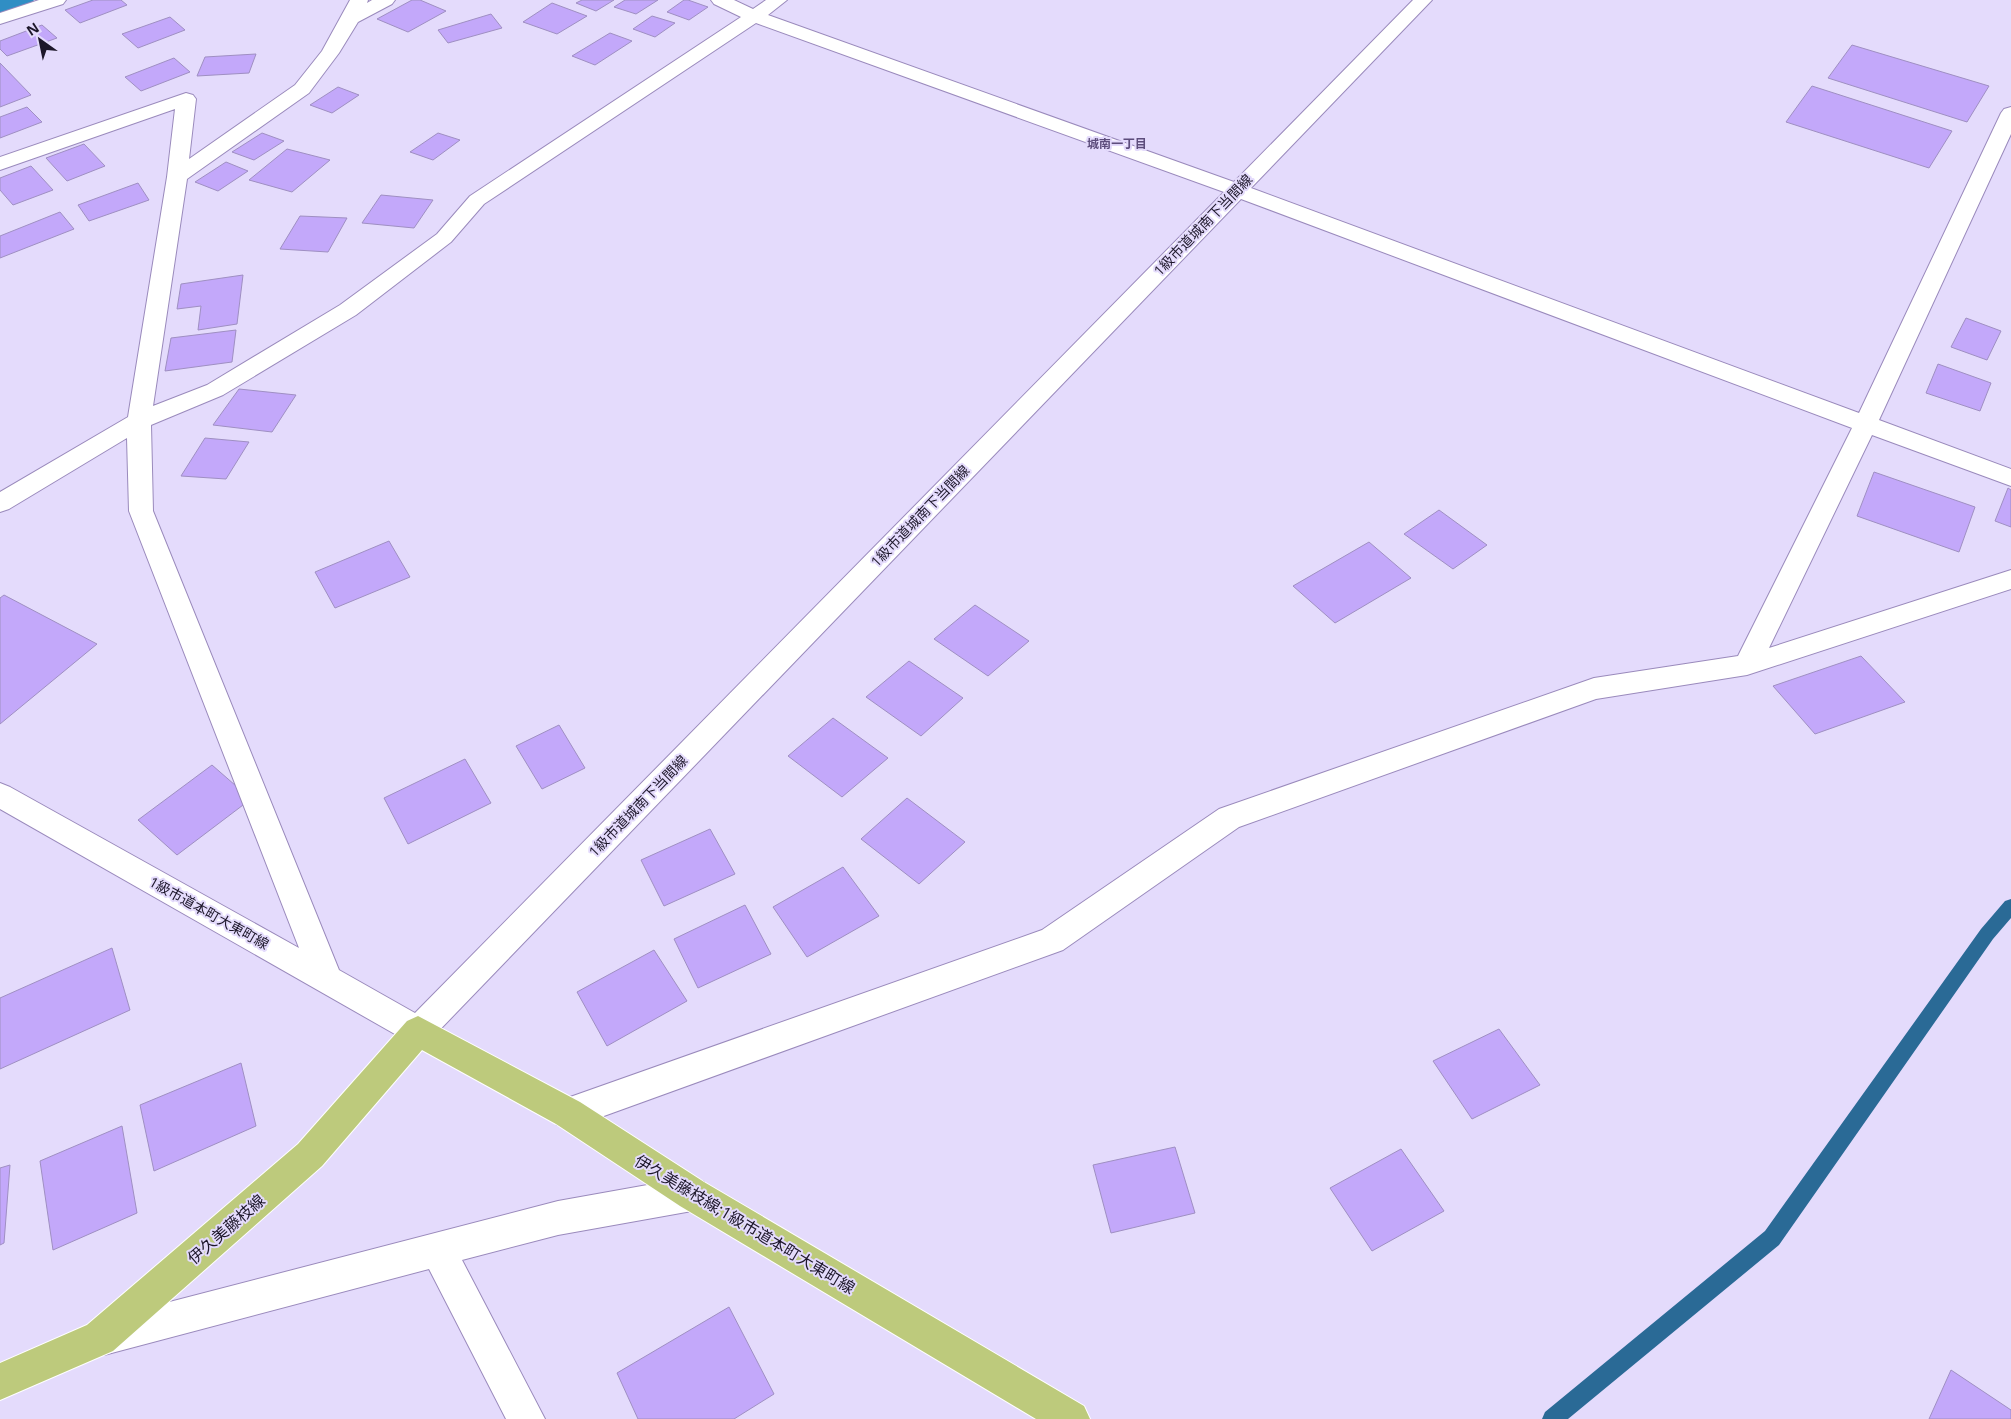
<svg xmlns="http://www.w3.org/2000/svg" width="2011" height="1419" font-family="'Open Sans','Noto Sans JP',sans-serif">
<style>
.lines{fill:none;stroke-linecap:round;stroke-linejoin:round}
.stream{fill:#2a6a96;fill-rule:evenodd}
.river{fill:#308ec4;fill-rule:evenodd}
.building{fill:#c3a8fa;stroke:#9f8fc2}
.minor-casing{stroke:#9a8abc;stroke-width:2}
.major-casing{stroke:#fff;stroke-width:2}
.minor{fill:#fff;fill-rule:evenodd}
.major{fill:#bdca7c;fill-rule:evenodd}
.labels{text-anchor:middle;stroke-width:4;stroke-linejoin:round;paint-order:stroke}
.far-neighbourhood-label{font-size:12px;font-weight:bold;fill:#5d4d7c;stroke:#e4dbfc}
.street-label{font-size:14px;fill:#1d172a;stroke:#e4dbfc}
.near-street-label{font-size:16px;fill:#1d172a;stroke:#e4dbfc}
</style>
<rect width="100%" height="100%" fill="#e4dbfc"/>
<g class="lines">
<path class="stream" d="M2011 899V918L1993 939 1779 1245 1568 1419H1542L1545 1412 1765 1231 1981 929 2005 901Z"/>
<path class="river" d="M0 0H34L25 12 0 19Z"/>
</g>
<path class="building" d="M93 0H121L127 5 80 23 65 10Z
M412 0H420L446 11 408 32 377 19Z
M582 0H614L596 11 576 3Z
M625 0H658L636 14 614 7Z
M684 0H688L708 7 689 20 667 12Z
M552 3 587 16 557 34 523 22Z
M491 14 502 28 448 43 438 30Z
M652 16 675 23 655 37 633 29Z
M170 17 185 30 138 48 122 34Z
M42 25 57 38 7 56 0 49V41Z
M610 33 632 41 595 65 572 56Z
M1852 45 1989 86 1967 122 1828 78Z
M256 54 249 73 197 76 205 57Z
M174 58 190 72 141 91 125 77Z
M0 63 31 95 0 107Z
M1812 86 1952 131 1929 168 1786 122Z
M338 87 359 95 332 113 310 105Z
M27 107 42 122 0 138V117Z
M262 133 284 141 254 160 232 152Z
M438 133 460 140 433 160 410 152Z
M84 144 105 166 67 181 46 158Z
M287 149 330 160 292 192 249 180Z
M226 162 248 171 218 191 195 182Z
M31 166 53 190 13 205 0 190V178Z
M138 183 149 200 89 221 78 205Z
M381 195 433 200 414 228 362 223Z
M60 212 74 229 0 258V236Z
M300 216 347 218 328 252 280 249Z
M243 275 237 324 198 330 201 306 177 309 181 284Z
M1966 318 2001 331 1987 360 1951 347Z
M236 330 232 362 165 371 171 338Z
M1938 364 1991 383 1980 411 1926 393Z
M239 389 296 395 272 432 213 425Z
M205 438 249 442 226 479 181 476Z
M1874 472 1975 507 1959 552 1857 516Z
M2008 488 2011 490V527L1995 521Z
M1439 510 1487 545 1453 569 1404 534Z
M389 541 410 577 335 608 315 572Z
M1369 542 1411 578 1335 623 1293 586Z
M4 595 97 644 0 724V598Z
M975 605 1029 641 988 676 934 639Z
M1861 656 1905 702 1815 734 1773 686Z
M909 661 963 698 921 736 866 697Z
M833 718 888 758 842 797 788 756Z
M559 725 585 768 542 789 516 746Z
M465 759 491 803 408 844 384 798Z
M212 765 251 799 177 855 138 820Z
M907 798 965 842 919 884 861 839Z
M710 829 735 874 664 906 641 860Z
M843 867 879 916 807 957 773 907Z
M745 905 771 954 698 988 674 939Z
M112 948 130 1010 0 1069V998Z
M654 950 687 1001 607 1046 577 992Z
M1499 1029 1540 1085 1472 1119 1433 1061Z
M241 1063 256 1126 154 1171 140 1105Z
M122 1126 137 1213 53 1250 40 1161Z
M1175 1147 1195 1213 1111 1233 1093 1165Z
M1401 1149 1444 1211 1372 1251 1330 1188Z
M10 1165 4 1243 0 1245V1168Z
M729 1307 774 1394 734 1419H638L617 1373Z
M1951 1370 2011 1410V1419H1929Z"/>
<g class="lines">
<defs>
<path id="minor" d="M39 0H66L63 4 0 24V13Z
M350 0H368L367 3 372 0H395L392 4 358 22 339 53 309 93 187 179 153 406 207 385 340 305 437 234 470 196 741 17 714 4 711 0H734L753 9 766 0H787L768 15 1234 182 1413 0H1432L1251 188 1859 413 2001 113 2004 109 2011 107V134L1879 420 2011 469V486L1872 435 1769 648 2011 570V589L1747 675 1596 699 1239 827 1063 950 568 1129 556 1124 551 1113 556 1102 1042 930 1219 809 1594 678 1738 656 1852 428 1241 199 429 1041 418 1046 407 1041 0 809V783L10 787 299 948 129 511 127 438 9 509 0 512V492L128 417 167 177 175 109 0 170V157L186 93 193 95 196 99 189 159 295 85 322 51ZM756 23 1224 192 415 1013 339 970 153 511 151 425 223 395 356 315 451 242 484 204Z
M692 1177 704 1182 709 1194 704 1206 692 1211 558 1235 462 1260 545 1419H506L429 1269 104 1355 91 1350 86 1337 91 1324 104 1319 558 1201Z"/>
<path id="major" d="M418 1016 580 1102 704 1182 1084 1406 1090 1419H1036L680 1206 556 1124 422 1050 322 1166 113 1351 0 1400V1363L87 1325 298 1144 407 1021Z"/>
</defs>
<use href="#minor" class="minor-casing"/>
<use href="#major" class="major-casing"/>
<use href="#minor" class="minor"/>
<use href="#major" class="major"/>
</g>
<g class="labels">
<g class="far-neighbourhood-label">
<text x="1117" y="148">城南一丁目</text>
</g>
<g class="street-label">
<text transform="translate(1203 225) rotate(-46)" y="5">1級市道城南下当間線</text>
<text transform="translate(920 516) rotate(-46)" y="5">1級市道城南下当間線</text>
<text transform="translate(638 806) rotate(-46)" y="5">1級市道城南下当間線</text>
<text transform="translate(209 913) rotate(29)" y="5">1級市道本町大東町線</text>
</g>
<g class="near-street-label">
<text transform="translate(745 1224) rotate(31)" y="6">伊久美藤枝線;1級市道本町大東町線</text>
<text transform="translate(226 1229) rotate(-41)" y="6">伊久美藤枝線</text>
</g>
</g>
<g transform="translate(40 40) rotate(327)" stroke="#e4dbfc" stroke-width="4" paint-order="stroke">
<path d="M0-4L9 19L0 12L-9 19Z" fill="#1d172a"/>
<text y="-8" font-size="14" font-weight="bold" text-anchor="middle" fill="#1d172a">N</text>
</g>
</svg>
